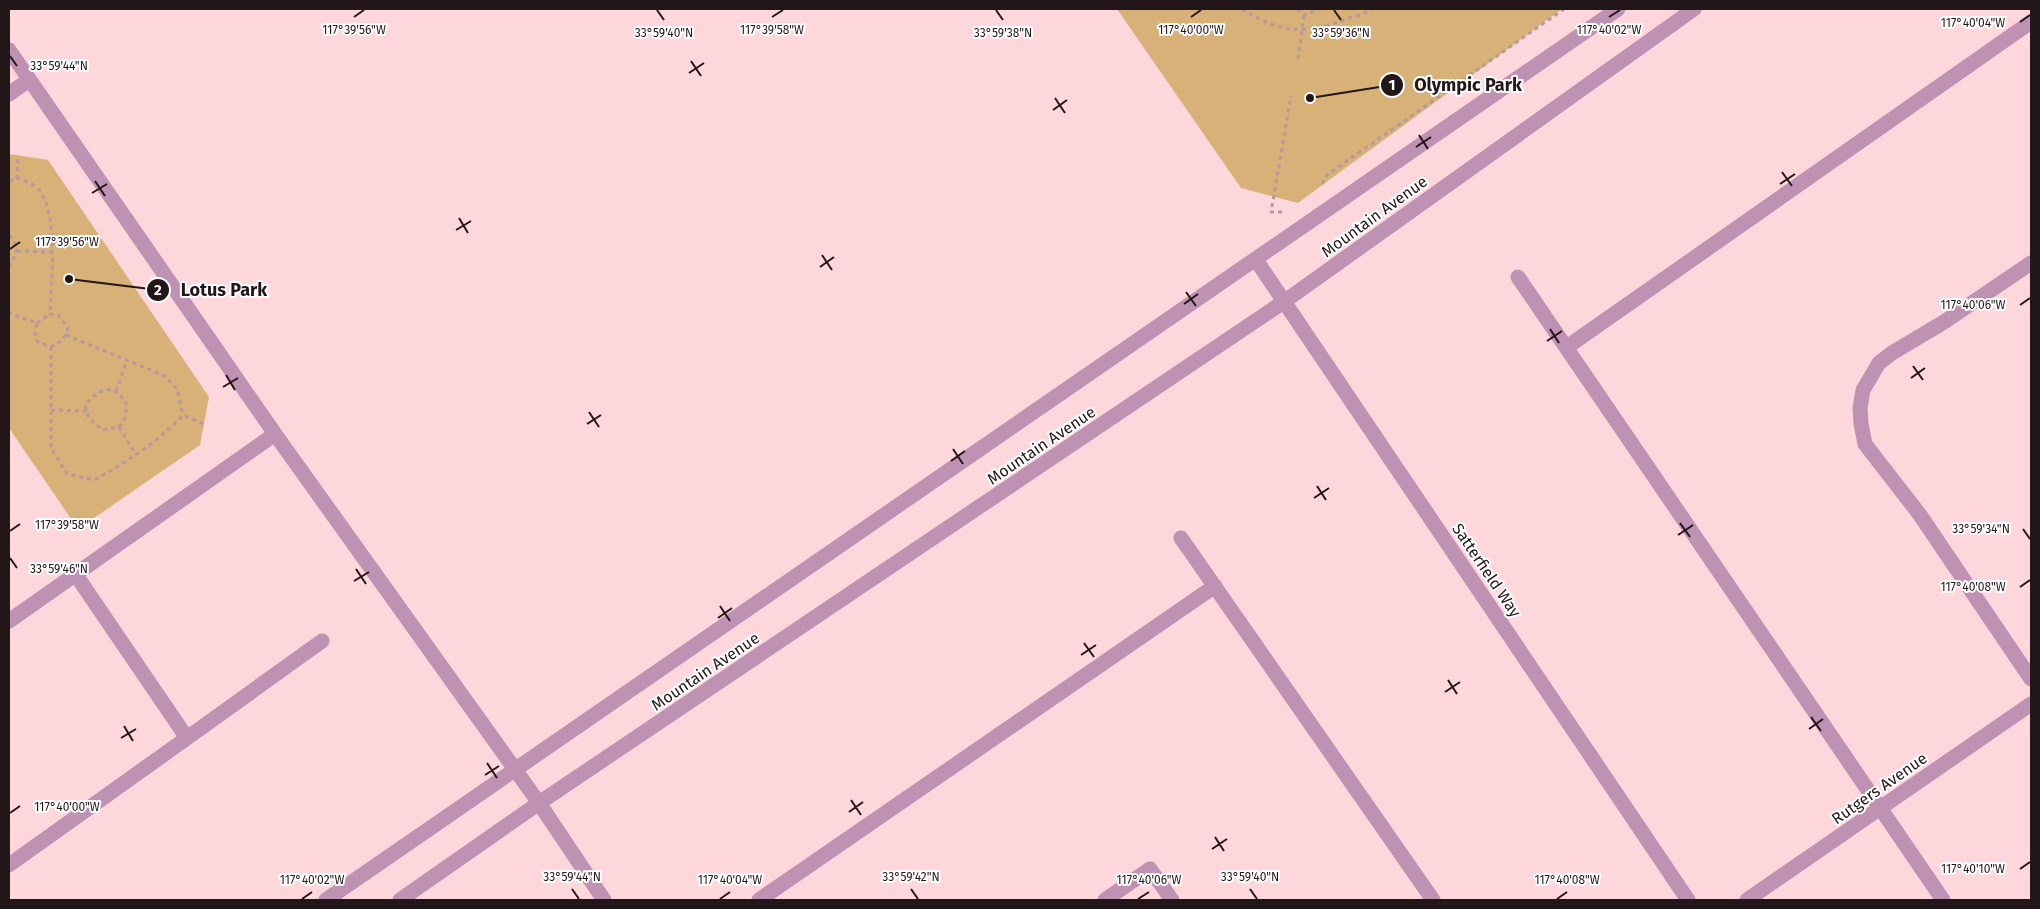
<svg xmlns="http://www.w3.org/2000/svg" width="2040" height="909" font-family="'Fira Sans',sans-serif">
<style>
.green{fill:#d7b178}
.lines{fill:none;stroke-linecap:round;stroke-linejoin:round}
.path{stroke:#b7999c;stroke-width:3;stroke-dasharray:4 4;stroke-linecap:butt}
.minor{stroke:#bf91b2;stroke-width:15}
.ticks{fill:none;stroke:#231618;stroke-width:2}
.labels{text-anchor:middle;stroke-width:4;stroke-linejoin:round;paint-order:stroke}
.street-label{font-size:16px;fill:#231618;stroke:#fff}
.ticks-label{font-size:12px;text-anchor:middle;fill:#231618;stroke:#fff;stroke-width:4;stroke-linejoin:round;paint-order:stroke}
.leader{fill:none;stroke:#231618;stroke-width:2}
.callout-dot{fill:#231618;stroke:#fff;stroke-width:2}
.mark-label{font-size:15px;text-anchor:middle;font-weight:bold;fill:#fff}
.callout-label{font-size:18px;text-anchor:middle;font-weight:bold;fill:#231618;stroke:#fff;stroke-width:4;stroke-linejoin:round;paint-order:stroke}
</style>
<rect width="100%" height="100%" fill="#fdd7db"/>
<path class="green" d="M1117 9H1562L1298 203 1241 188Z
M9 154 48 160 209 397 200 445 78 529 9 428Z"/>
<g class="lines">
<path class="path" d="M1242 9C1280 33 1305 35 1346 19 1355 16 1365 14 1372 9
M1297 9 1304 15 1320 9
M1298 59 1304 15
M17 179 18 156
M9 181 19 178C24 181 31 183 36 187 60 207 51 285 50 314L58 315 68 328C65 339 61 342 51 347L38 342 35 332 37 323 9 313
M1322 184 1327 175 1564 9
M1282 212H1271L1291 96
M9 235C20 248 18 252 9 266
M17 251 52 252
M37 323 50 314
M66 335 165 376 177 389 183 415
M51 347V448L67 474 94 480C127 462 158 442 183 415L204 424
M116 391 127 360
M51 410 87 411
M119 427 124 421 127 405 120 394 112 389 98 392 85 405 89 419 103 430 119 427 136 455"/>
<path class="minor" d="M9 50 275 434 539 803 604 900
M9 94 29 80
M1256 260 1688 900
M2031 263 1944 322 1892 353 1879 363 1863 390 1860 408 1861 424 1865 444 1920 515 2031 679
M1518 277 1943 900
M1567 347 2031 22
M1181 538 1433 900
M9 621 275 434
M187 738 322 641
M9 865 187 738 76 575
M326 900 1618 9
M400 900 539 803 1285 301 1694 9
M759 900 1215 586
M1105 900 1150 869 1172 900
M1747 900 2031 704"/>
</g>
<path class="ticks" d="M657 10 664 20M996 10 1003 20M1334 10 1341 20M354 17 364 10M772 17 783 10M1191 17 1201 10M1609 17 1620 10M2020 22 2030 15M10 56 17 66M691 61 701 76M689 73 704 63M1055 98 1065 113M1053 110 1067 100M1419 135 1428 149M1416 147 1431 137M1782 172 1792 186M95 181 105 196M1780 184 1795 174M92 193 107 184M459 218 468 233M456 230 471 221M10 249 20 242M822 255 832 270M820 267 834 257M1186 292 1196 306M1184 304 1198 294M2020 305 2030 298M1550 329 1559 343M1547 341 1562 331M1913 366 1923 380M226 375 235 390M1911 378 1925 368M223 387 238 378M589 412 599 427M587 424 601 415M953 449 963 464M951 461 965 451M1317 486 1326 500M1314 498 1329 488M1680 523 1690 537M2023 529 2030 539M10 531 20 524M1678 535 1693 525M10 558 17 568M356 569 366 584M354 581 369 572M2020 587 2030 580M720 606 730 621M718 618 732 608M1084 643 1094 657M1081 655 1096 645M1448 680 1457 694M1445 692 1460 682M1811 717 1821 731M124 726 133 741M1809 729 1823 719M121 738 136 729M487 763 497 778M485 775 499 766M851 800 861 815M849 812 863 802M10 813 20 806M1215 837 1224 851M1212 849 1227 839M2020 869 2030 862M572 889 579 899M911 889 918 899M1250 889 1257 899M302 899 312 892M720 899 730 892M1138 899 1149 892M1557 899 1567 892"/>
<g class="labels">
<g class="street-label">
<text transform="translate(1374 216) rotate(-36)" y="6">Mountain Avenue</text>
<text transform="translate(1041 445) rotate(-34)" y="6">Mountain Avenue</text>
<text transform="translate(1487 570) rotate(56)" y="6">Satterfield Way</text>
<text transform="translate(705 671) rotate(-34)" y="6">Mountain Avenue</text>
<text transform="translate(1879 788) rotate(-35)" y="6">Rutgers Avenue</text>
</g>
</g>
<g class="ticks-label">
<text x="1973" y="27">117°40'04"W</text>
<text x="354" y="34">117°39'56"W</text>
<text x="772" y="34">117°39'58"W</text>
<text x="1191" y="34">117°40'00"W</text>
<text x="1609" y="34">117°40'02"W</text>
<text x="664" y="37">33°59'40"N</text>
<text x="1003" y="37">33°59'38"N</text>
<text x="1341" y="37">33°59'36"N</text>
<text x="59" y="70">33°59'44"N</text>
<text x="67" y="246">117°39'56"W</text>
<text x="1973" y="309">117°40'06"W</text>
<text x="67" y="529">117°39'58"W</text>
<text x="1981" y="533">33°59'34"N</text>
<text x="59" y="573">33°59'46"N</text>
<text x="1973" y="591">117°40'08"W</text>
<text x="67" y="811">117°40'00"W</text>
<text x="1973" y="873">117°40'10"W</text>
<text x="572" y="881">33°59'44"N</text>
<text x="911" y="881">33°59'42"N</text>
<text x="1250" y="881">33°59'40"N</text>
<text x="312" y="884">117°40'02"W</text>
<text x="730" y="884">117°40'04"W</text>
<text x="1149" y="884">117°40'06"W</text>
<text x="1567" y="884">117°40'08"W</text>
</g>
<path class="leader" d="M1310 98L1392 85M69 279L158 290"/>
<g class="callout-dot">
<circle cx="1310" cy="98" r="5"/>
<circle cx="69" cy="279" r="5"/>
<circle cx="1392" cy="85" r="12"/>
<circle cx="158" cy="290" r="12"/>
</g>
<g class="mark-label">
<text x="1392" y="90">1</text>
<text x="158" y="295">2</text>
</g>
<g class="callout-label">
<text x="1468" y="91">Olympic Park</text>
<text x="224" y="296">Lotus Park</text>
</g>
<rect width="2040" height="909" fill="none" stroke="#231618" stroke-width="20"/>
</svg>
